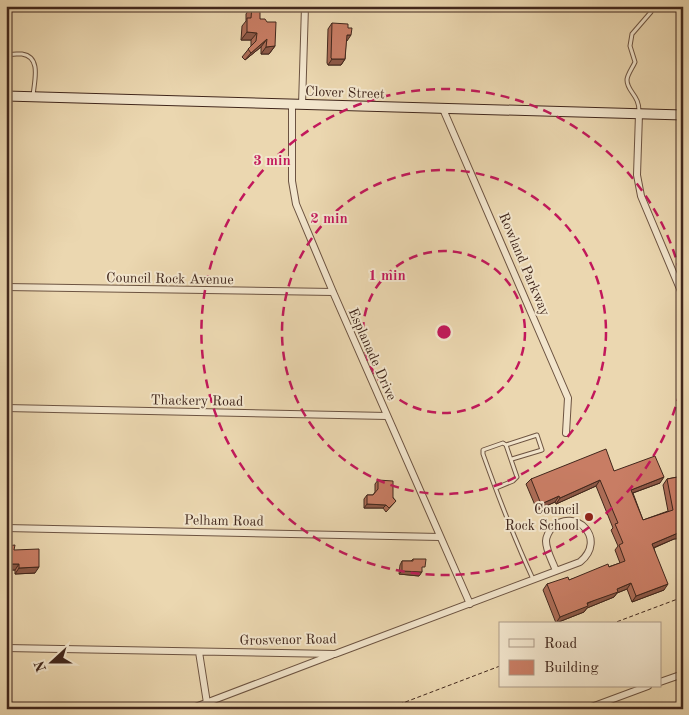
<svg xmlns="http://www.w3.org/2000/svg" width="689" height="715" font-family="'Old Standard TT',serif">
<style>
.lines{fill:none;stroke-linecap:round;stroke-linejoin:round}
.service-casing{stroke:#6c5341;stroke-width:5}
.minor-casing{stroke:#6c5341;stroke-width:8}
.secondary-casing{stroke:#41271c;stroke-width:11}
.path{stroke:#41271c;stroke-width:1;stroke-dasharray:4 2.5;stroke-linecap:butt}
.service{stroke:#f2e5cc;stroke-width:3}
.minor{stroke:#f2e5cc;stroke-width:6}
.secondary{stroke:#f2e5cc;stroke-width:9}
.wall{fill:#ac6c56;stroke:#41271c}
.shaded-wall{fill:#8c5846;stroke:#41271c}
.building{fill:#c87d64;stroke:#41271c}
.ring{fill:none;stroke:#c2185b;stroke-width:2.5;stroke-dasharray:9 6}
.poi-dot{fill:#8f2418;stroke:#f2e5cc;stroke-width:2}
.labels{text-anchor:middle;stroke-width:4;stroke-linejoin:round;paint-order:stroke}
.street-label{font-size:14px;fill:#41271c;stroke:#f2e5cc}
.poi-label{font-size:14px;fill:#41271c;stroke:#f2e5cc;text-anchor:end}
.centre{fill:#c2185b;stroke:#f2e5cc;stroke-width:2.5}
.ring-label{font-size:15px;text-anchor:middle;font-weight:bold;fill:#c2185b;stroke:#f2e5cc;stroke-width:4;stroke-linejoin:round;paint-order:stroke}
</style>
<rect width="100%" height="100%" fill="#ebd7b0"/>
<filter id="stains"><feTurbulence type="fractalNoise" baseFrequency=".004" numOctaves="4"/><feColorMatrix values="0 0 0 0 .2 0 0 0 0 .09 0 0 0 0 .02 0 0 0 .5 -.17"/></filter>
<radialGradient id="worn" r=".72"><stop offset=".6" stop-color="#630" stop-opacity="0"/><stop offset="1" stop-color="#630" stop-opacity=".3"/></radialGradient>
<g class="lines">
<defs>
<path id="service" d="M6 56C11 53 16 54 22 54 42 57 34 82 33 96
M639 113C640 95 627 92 627 80 627 75 633 67 635 62L630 46 632 34 651 12
M506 445 537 435 542 450 512 459
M496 488 513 481 517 477 506 445 503 443 483 450V454C498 496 514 538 533 579"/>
<path id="minor" d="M292 104V181L296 204 333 292 470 604
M302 105 305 6
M443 109 568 398 566 433
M639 114 637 175 641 196 683 296
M6 287 333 292
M6 408 387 416
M6 528 440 537
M6 648 335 654 580 562C608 539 575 506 552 528 549 531 546 537 546 541 546 551 553 562 556 571
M199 652 207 703
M660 682 683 674
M190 709 332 655
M586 709 648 686"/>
<path id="secondary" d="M6 96 683 115"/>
</defs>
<use href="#service" class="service-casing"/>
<use href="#minor" class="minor-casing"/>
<use href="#secondary" class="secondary-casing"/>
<path class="path" d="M611 624 683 597
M387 709 500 666"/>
<use href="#service" class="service"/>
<use href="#minor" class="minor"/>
<use href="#secondary" class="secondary"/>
</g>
<path class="wall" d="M251 6 260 19 275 46 269 54H261V47L245 60 242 57 251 46V40H241L242 26 246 21V14Z
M332 23 347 41H346L345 59 341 65H328L327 63 328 29Z
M614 471 660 483 633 493 643 520 668 511 663 485 667 479 683 476V538L674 539 654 548 664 590 632 602 627 589 617 593 614 597 587 608 584 612 556 623 543 590 547 584 569 580 620 563 615 550 618 546 611 530 613 528 596 486 556 504 555 502 537 510 526 484 531 479Z
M378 480 396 501 386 512 383 508H364V499L367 495H373L375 492V484Z
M6 546 35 573 15 574V570H6Z
M413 559 422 571 419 576 399 574 400 565 402 561H411Z"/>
<path class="shaded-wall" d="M247 32 257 33 251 40H241Z
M347 35H351L347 41H342Z
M267 39 261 47 245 60 251 53Z
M275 46 269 54H261L266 47Z
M332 59H345L341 65H328Z
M664 477 660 483 627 495 631 490Z
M600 480 596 486 556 504 560 498Z
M559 496 555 502 537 510 541 504Z
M367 504 386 505 383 508H364Z
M678 533H683V538L674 539 648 550 652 544Z
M6 559 10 560 6 565Z
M10 564H19L15 570H6Z
M39 567 35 573 15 574 19 568Z
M402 571 422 572 419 576 399 574Z
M631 583 627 589 617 593 614 597 587 608 584 612 556 623 560 617 617 589Z
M668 584 664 590 632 602 636 596Z"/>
<path class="building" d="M252 6H260V19H265L267 22H276L275 46 266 47 267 39 251 53 248 49 256 41 257 33 247 32V18H251Z
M332 23 348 24V28H352L351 35H347L345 59H332L331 58Z
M606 449 614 471 655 456 664 477 631 490 643 520 673 510 667 479 683 476V533H678L652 544 668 584 636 596 631 583 617 589 618 592 587 603 588 606 560 617 547 584 568 577 569 580 608 564 609 567 625 561 619 545 623 543 615 524 618 523 600 480 560 498 559 496 541 504 531 479Z
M378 480 393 481V498L396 501 389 508 386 505 367 504V495H373L378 489Z
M15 545 14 550 39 549V567L19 568V564H10V560L6 559V546Z
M413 559H426L425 567H422V572L402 571V561H413Z"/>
<g class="ring">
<circle cx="444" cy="332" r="81"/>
<circle cx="444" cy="332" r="162"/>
<path d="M683 378A243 243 0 1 1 683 286"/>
</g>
<circle class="poi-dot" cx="589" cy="517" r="5"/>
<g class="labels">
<g class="street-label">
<text transform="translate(345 92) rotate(2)" y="5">Clover Street</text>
<text transform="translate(525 264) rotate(67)" y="5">Rowland Parkway</text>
<text transform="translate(170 278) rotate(1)" y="5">Council Rock Avenue</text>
<text transform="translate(373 354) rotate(66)" y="5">Esplanade Drive</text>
<text transform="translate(197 400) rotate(1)" y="5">Thackery Road</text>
<text transform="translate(224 520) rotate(1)" y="5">Pelham Road</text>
<text transform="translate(288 639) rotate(-1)" y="5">Grosvenor Road</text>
</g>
<g class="poi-label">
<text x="579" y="514">Council<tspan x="579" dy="16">Rock School</tspan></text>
</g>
</g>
<circle cx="444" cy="332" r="8" class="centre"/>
<g class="ring-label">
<text x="272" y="165">3 min</text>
<text x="329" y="223">2 min</text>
<text x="387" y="280">1 min</text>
</g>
<rect width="689" height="715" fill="none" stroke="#ebd7b0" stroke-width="25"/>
<rect x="8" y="8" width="674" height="700" fill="none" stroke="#41271c" stroke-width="2.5"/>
<rect x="12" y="12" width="664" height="690" fill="none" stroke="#41271c"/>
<rect x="499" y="622" width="162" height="65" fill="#f2e5cc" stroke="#ab9986"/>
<rect x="509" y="639" width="25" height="8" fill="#f2e5cc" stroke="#ab9986"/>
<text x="544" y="648" font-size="15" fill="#41271c">Road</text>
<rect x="509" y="660" width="25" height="15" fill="#c87d64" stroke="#ab9986"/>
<text x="544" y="672" font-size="15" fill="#41271c">Building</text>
<g transform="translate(52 662) rotate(249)" stroke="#f2e5cc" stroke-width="4" paint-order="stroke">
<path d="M0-4L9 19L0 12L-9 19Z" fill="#41271c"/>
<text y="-8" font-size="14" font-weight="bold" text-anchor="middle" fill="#41271c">N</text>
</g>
<rect width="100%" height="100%" filter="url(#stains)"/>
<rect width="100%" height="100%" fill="url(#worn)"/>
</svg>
